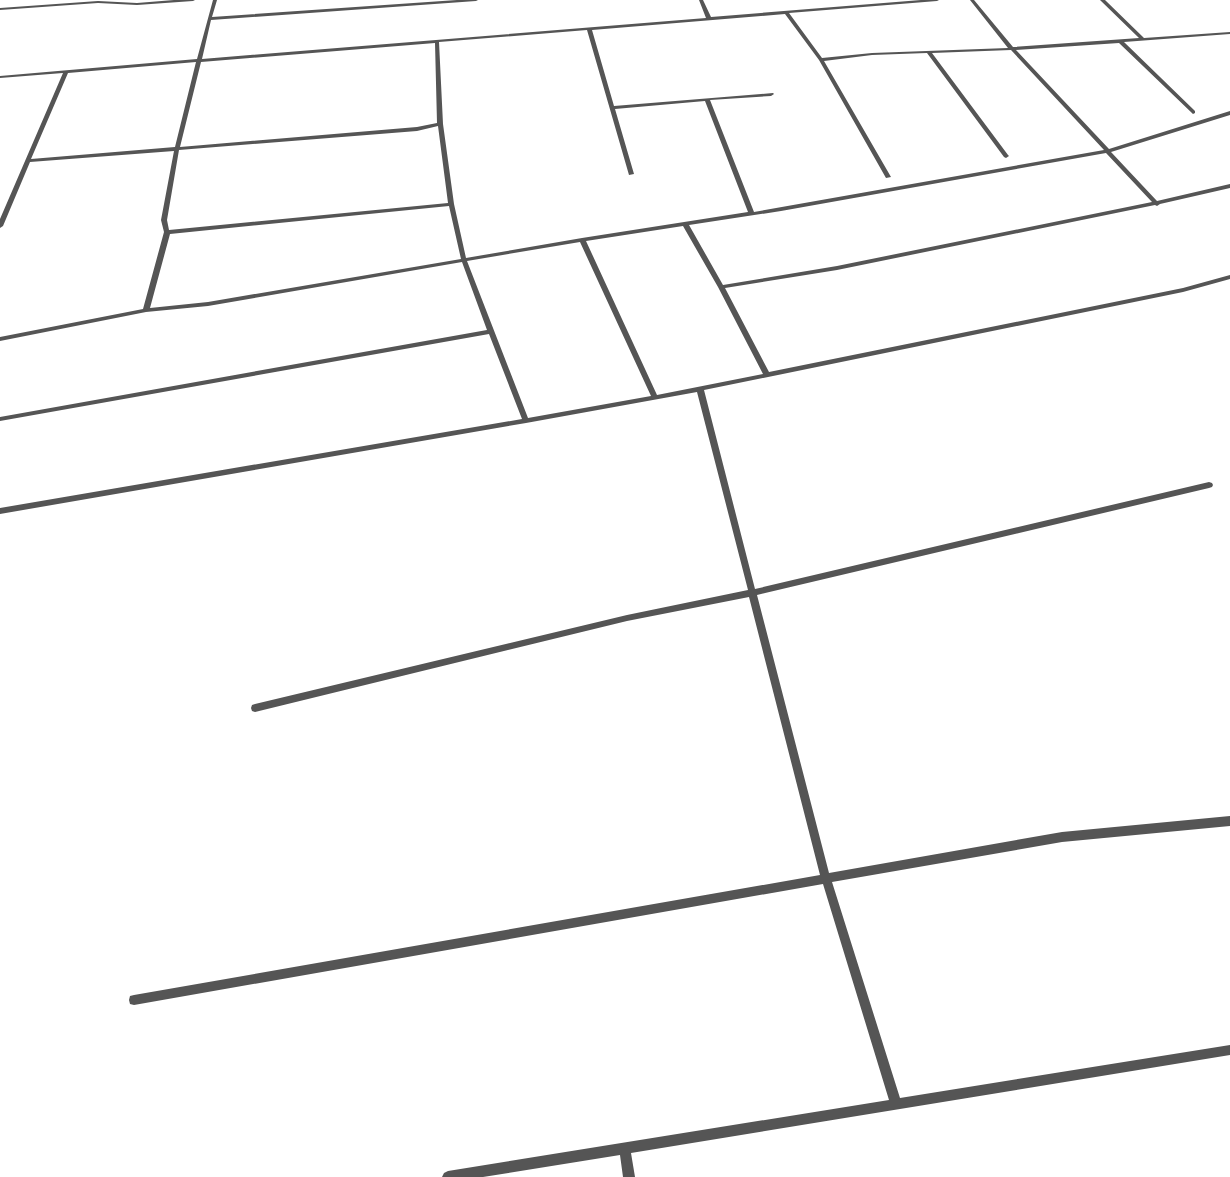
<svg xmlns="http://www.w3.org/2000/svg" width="1230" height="1177" font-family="'PT Sans',sans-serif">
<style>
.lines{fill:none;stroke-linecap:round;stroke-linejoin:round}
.minor{fill:#555;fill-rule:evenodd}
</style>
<rect width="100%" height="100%" fill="#fff"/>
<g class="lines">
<path class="minor" d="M174 0H195L193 1 137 5 98 3 0 10V8L98 1 137 3Z
M213 0H217L212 17 457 0H478L476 1 211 20 202 59 706 18 699 0H703L711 17 921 0H939L937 1 789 13 822 58 872 53 1008 48 970 0H974L1013 47 1139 38 1100 0H1105L1144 38 1230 32V34L1124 42 1195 111V113L1193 114 1119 43 1016 50 1109 149 1230 111V115L1111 152 1157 201 1230 184V188L1160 204 1157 206 1155 205 837 270 725 288 769 372 1183 288 1230 275V279L1183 292 704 390 755 589 1209 482 1212 483 1213 485 1212 487 1209 488 757 595 829 873 1062 832 1230 816V826L1062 842 832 882 900 1098 1230 1045V1055L631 1153 635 1177H623L620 1155 483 1177H442L444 1173 448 1171 889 1100 823 884 134 1005 130 1004 129 1000 130 996 134 995 820 875 749 597 627 621 255 712 252 711 251 708 252 705 255 704 627 615 748 590 697 392 526 423 0 514V508L522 419 489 334 0 421V417L487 330 462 262 208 306 146 312 0 341V337L143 309 164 232 161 220 174 151 30 162 3 226 0 228V219L63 73 0 78V76L197 59ZM785 14 819 60 886 178 891 177 824 61 872 55 927 53 1004 157 1006 158 1009 156 1008 155 932 53 1011 50 1104 150 754 212 710 100 771 96 774 94 773 93 614 106 592 30ZM587 30 629 175 634 174 615 109 705 101 748 212 582 238 466 258 454 204 443 124 439 42ZM435 43 437 123 417 127 180 147 201 62ZM196 62 175 147 31 159 68 73ZM438 126 448 203 169 230 167 220 179 150 417 131ZM1106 153 1152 202 837 266 723 285 689 225 781 211ZM449 206 461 259 208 302 150 308 170 234ZM683 226 718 287 763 374 657 395 586 241ZM580 242 651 396 528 418 467 261Z"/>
</g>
</svg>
